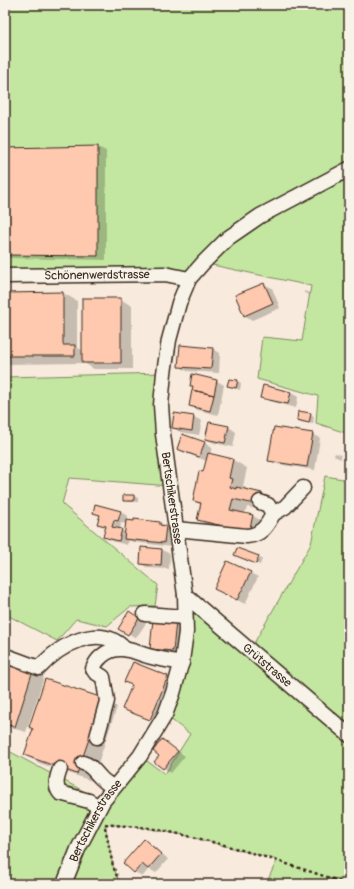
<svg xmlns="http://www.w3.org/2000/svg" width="354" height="889" font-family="Pangolin,sans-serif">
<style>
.green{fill:#c3e7a1;stroke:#7f8860}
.shadow{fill:#0003;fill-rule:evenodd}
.building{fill:#fec9af;stroke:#3b2a1e}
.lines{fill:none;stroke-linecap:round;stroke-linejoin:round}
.minor-casing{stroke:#3b2a1e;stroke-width:17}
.path{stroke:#3b2a1e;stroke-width:2.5;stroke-dasharray:3 3;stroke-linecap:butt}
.minor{stroke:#f7f3e8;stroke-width:14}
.labels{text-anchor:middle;stroke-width:3;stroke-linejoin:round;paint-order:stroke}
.street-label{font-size:12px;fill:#3b2a1e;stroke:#f7f3e8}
</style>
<rect width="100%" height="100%" fill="#f8ebdd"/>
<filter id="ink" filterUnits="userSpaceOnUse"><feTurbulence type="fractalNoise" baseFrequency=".025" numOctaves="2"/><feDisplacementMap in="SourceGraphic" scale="8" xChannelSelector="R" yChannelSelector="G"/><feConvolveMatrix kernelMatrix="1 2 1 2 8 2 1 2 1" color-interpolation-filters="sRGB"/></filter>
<g filter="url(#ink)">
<path class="green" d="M5 5H349V434L316 423 318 396 257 379 262 337 302 341 311 286 203 263 189 279 5 276Z
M164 373 170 486 69 478 62 504 158 585 155 606 130 607 107 626 76 619 57 641 5 614V377Z
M325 476 349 480V884H266L277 860 188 836 146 828 105 824 113 866 120 884H5V749L102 801 140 756 165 774 190 734 165 715 173 693 185 595 250 650 311 544Z"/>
<path class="shadow" d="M98 147 106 151V260L5 258V149Z
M264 284 272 288 280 308 252 320 244 315Z
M304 291 310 293V295L304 293Z
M63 293 77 301V347L83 351 120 299 132 306V369H94L84 363 5 364V294Z
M213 349 220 353 219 373 187 371 179 366Z
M193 376 217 381 224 385 218 415 198 410 190 406 194 387 191 385Z
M237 381 241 383 240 390 228 386Z
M291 392 298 397 296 408 269 401 261 397Z
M175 414 194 417 202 421 199 435 180 432 173 428Z
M310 414 314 416 313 424 301 422 298 420Z
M229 427 236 432 233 447 214 443 206 439Z
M312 434 320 438 315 470 277 464 269 460Z
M183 436 205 443 212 448 210 454 233 460 247 468 243 486 246 488 245 491 262 494 276 502 273 513 247 507 245 514 253 516 267 524 263 540 212 528 198 520 201 505 194 501 204 474 207 461 185 453 178 449Z
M345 448 349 449V456L344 454Z
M335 453 341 455V459L334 456Z
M124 496H134L138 498V502H128L124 500Z
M121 512 128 516 127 521 160 523 168 527 173 531 172 547 133 542 128 540 127 545 112 541 105 537 107 529 99 524 101 516 94 513ZM121 523 126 524V532L120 530Z
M142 548 162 550 170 554 169 569 148 568 141 564Z
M237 549 262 559 260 565 235 555Z
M250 573 258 577 245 604 223 593Z
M137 617 146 623 136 638 120 628Z
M176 622 183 626 181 655 159 653 151 648Z
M5 662 33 670 44 677 26 732 5 726Z
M133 663 168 677 179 684 162 725 134 714 123 708 132 686 126 682Z
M103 699 117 707 92 781 39 763 25 755Z
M163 740 185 756 171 773 155 762 160 756Z
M144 841 152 845 168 859 156 873 149 869 142 877 135 872 124 863Z"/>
<path class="building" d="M98 146V256L5 255V148Z
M264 283 273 303 244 316 235 295Z
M63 292V345H75V356H5V293Z
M82 298H121V363H82Z
M180 345 213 348 211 369 178 367Z
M192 374 217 380 214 395 192 390 193 386H190Z
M229 379 238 380 236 388 227 386Z
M263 385 291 392 288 404 260 398Z
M192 390 214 395 210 411 189 406Z
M298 411 311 413 309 423 297 420Z
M174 413 194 416 192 431 172 428Z
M209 422 229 426 225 443 205 439Z
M274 427 313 433 307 467 268 461Z
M182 434 205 442 199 457 177 449Z
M208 453 233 459 229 478 232 479 230 487 236 489V487L262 493 259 505 233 499 230 510 253 515 249 532 197 520 201 503 193 501 199 471 203 472Z
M123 495H134V501H123Z
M95 504 121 511 118 521 114 520 112 527 122 529 119 541 103 537 106 526 97 524 100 515 93 513Z
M134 519 160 522V525L166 526 164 543 124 539 126 520 134 521Z
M141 547 162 549 161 566 140 564Z
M237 548 259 556 256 564 234 555Z
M227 561 251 572 237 600 214 589Z
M129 611 139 618 128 635 118 629Z
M153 619 176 621 173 651 150 649Z
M5 661 33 670 15 727 5 724Z
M133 662 168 676 150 720 122 709 132 685 124 682Z
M45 679 103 698 77 774 24 755 33 729 29 727Z
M162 739 178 751 163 769 154 762 159 756 153 751Z
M144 839 161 854 148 869 142 864 134 873 123 863Z"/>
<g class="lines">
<defs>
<g id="minor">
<path id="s1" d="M5 276 165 274 189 279"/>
<path d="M273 514 285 507 303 488"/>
<path d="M176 529 247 536C261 535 267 526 273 514L268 505 260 502"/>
<path id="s2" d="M185 595 349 735"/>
<path d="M145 614 185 617"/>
<path d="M9 657 39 668C60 645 99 622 125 649"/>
<path d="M97 737 107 701 103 677 95 672 93 669C95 663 97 660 102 656 117 643 132 651 148 656 159 659 171 661 182 663"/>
<path d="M83 763C91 765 94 771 100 777 103 781 109 784 113 788"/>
<path d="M60 769C57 778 54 785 60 793L89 801 99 807"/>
<path id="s3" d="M64 884 78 849 103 801 140 756 165 715 173 693 182 661 186 632 185 595 163 434 161 405 164 373 169 340 179 303 189 279 203 263 228 238 260 216 349 169"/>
</g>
</defs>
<use href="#minor" class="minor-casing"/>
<path class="path" d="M105 824C119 826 134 826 148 828 214 839 278 861 342 882H349
M105 827 113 866 120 884"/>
<use href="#minor" class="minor"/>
</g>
</g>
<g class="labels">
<g class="street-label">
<text dy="4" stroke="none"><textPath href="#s1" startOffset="92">Schönenwerdstrasse</textPath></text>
<text transform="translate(172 498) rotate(82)" y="4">Bertschikerstrasse</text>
<text dy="4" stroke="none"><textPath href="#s2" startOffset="108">Grütstrasse</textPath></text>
<text dy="4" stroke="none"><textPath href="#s3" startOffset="71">Bertschikerstrasse</textPath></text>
</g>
</g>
<rect width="354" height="889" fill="none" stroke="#f7f3e8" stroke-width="20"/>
<rect x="10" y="10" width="334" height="869" fill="none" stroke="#3b2a1e" stroke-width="1.5" filter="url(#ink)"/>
</svg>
